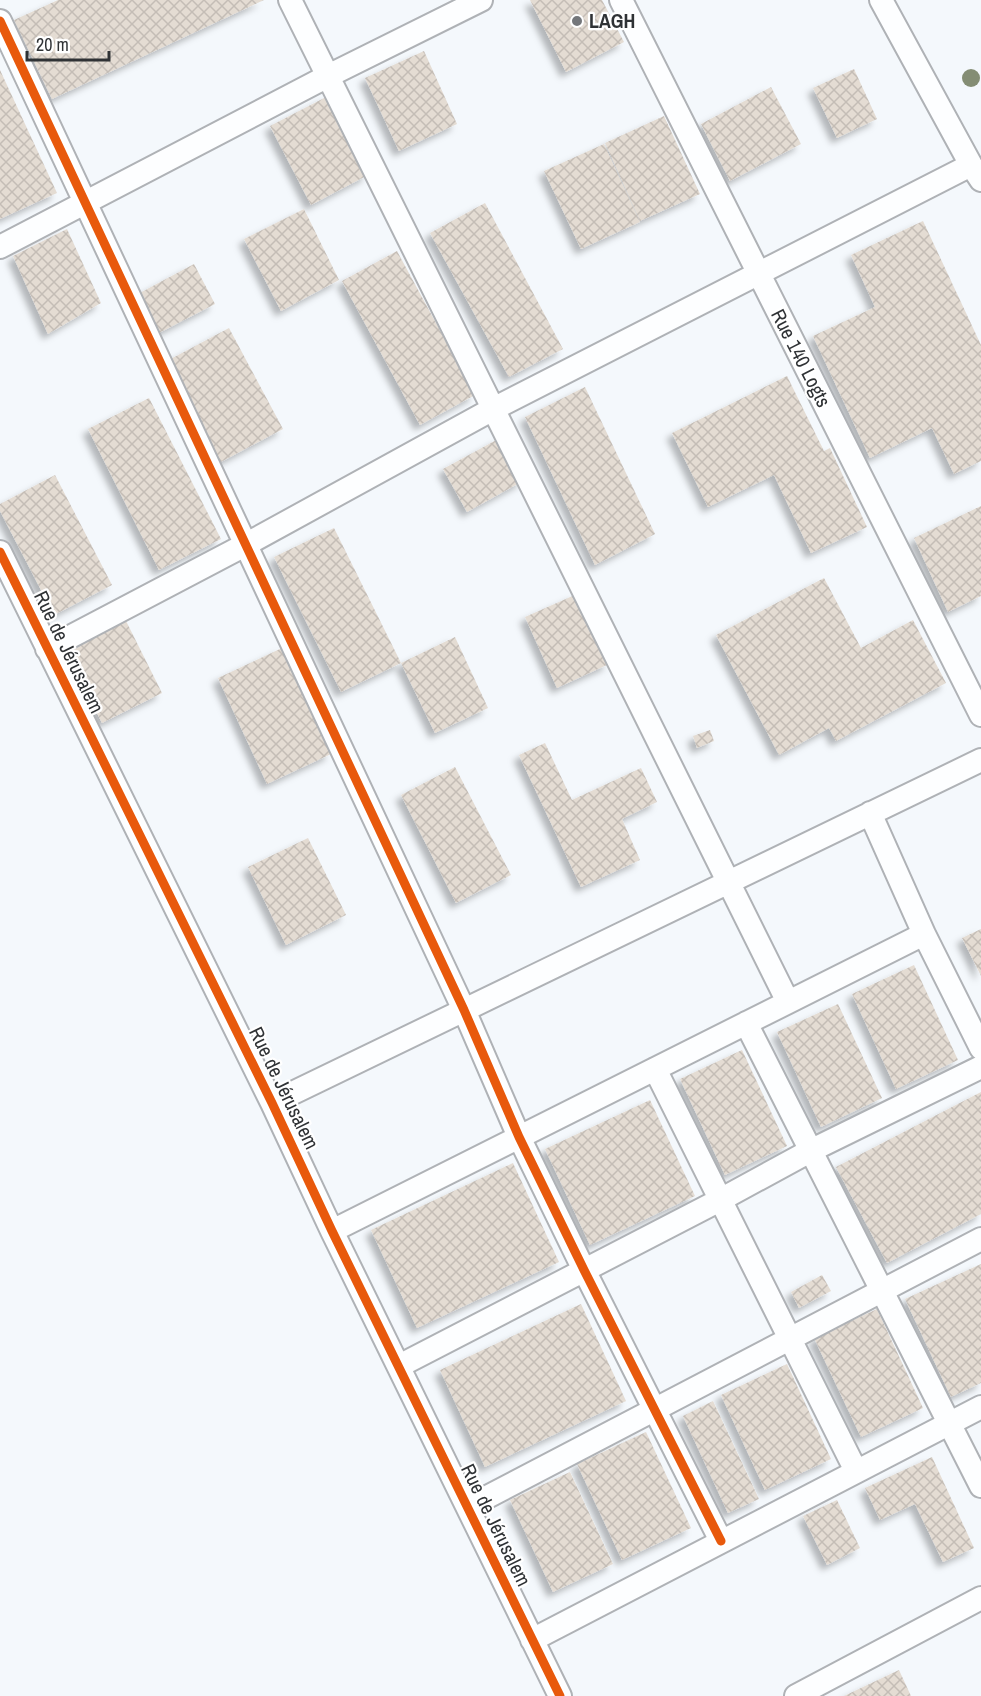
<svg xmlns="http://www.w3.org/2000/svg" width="981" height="1696" font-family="'Archivo Narrow',sans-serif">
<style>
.building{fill:url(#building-cross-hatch);filter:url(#shadow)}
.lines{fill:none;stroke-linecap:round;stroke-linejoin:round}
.street-casing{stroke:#afb2b6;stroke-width:26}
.street{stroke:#fdfeff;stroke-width:22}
.cycleway-casing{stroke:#fff;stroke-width:13}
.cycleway{stroke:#e8590c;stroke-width:9}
.tree{fill:#848d74}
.poi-dot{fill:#74777b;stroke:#fff;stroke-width:2}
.labels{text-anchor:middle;stroke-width:4.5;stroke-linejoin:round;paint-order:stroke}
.poi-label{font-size:20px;font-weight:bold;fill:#2f3235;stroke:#fff;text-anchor:start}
.street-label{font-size:20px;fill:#2f3235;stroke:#fff}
</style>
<defs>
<pattern id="building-cross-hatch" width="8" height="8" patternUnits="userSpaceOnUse" patternTransform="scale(1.5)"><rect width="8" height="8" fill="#e4dcd3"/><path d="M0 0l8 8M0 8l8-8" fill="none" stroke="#c4bdb6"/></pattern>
<filter id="shadow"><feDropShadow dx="-5.5" dy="5.5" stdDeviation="3" flood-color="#0004"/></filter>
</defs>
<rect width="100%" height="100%" fill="#f4f8fc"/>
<path class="building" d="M58 0H264L52 99 14 20Z
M530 0H602L624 42 566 72Z
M424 51 457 124 399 151 365 78Z
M854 69 877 119 837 138 813 88Z
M0 70 57 193 0 219Z
M771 87 801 144 730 181 701 124Z
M328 96 368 175 311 205 270 126Z
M664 116 700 194 640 221 605 143Z
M604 144 640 222 581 249 544 171Z
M485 203 563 349 509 377 430 233Z
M304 209 339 280 281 311 244 239Z
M923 221 981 345V461L954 474 932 428 870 458 813 336 875 307 851 255Z
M67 229 101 303 48 334 13 256Z
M397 251 475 395 420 425 342 281Z
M194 264 215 304 157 334 136 295Z
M229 328 283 429 219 463 165 362Z
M787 376 824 451 830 448 867 527 811 553 774 475 708 507 672 433Z
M585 387 655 534 595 565 525 417Z
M149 398 221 539 159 570 88 429Z
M500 438 523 481 467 512 443 469Z
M55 475 112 585 54 615 0 511V504Z
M981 506V596L948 612 914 538Z
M334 528 401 663 341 692 274 557Z
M824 578 861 648 913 620 946 683 836 741 829 728 779 755 716 635Z
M577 594 609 664 557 688 525 617Z
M124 617 162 693 102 723 64 647Z
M455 637 488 708 435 733 401 663Z
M282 648 331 754 267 784 218 678Z
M710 730 714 741 697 748 693 736Z
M545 743 572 800 641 768 657 802 622 819 640 860 581 887 519 755Z
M455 767 511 875 456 903 401 795Z
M308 838 346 915 286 945 248 867Z
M981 929V976L962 938Z
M914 965 958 1060 896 1089 852 994Z
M838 1004 882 1098 821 1127 777 1032Z
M742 1050 787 1146 725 1175 680 1079Z
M981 1092V1214L887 1263 836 1167Z
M650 1100 695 1196 590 1245 545 1149Z
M513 1163 559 1262 417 1328 371 1230Z
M981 1264V1383L951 1397 905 1299Z
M822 1275 831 1291 799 1308 791 1292Z
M581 1304 626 1401 485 1467 440 1370Z
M877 1309 923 1408 861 1437 814 1338Z
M787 1364 831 1459 765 1490 721 1395Z
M713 1401 759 1499 728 1513 683 1416Z
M646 1432 691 1528 622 1560 577 1464Z
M932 1457 974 1548 943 1562 915 1504 880 1520 865 1488Z
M570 1472 613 1564 553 1592 510 1500Z
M837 1500 860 1548 827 1565 803 1516Z
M899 1670 911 1696H844Z"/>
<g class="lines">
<defs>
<path id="street" d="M290 0 788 1002
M621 0 981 715
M881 0 971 165 981 180
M0 21 464 1010 519 1137 584 1270 721 1541
M0 247 328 76 481 0
M0 552 272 1103 332 1231 560 1696
M47 649 245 545 493 409 971 165
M870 813 924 934
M746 1023 981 1486
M655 1069 856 1471
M272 1103 981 760
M332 1231 924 934 981 1048
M399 1366 720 1200 810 1151 981 1067
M468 1507 981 1239
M532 1640 981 1407
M796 1696 981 1598"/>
</defs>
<use href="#street" class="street-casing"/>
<use href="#street" class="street"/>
<defs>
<path id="cycleway" d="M0 21 464 1010 519 1137 584 1270 721 1541
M0 552 272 1103 332 1231 560 1696"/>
</defs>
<use href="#cycleway" class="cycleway-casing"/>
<use href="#cycleway" class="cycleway"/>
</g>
<circle class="tree" cx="971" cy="78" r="9"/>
<circle class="poi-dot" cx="577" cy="21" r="6"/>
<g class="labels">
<g class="poi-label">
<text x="589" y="28">LAGH</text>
</g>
<g class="street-label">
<text transform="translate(801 358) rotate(63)" y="7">Rue 140 Logts</text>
<text transform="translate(69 652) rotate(64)" y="7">Rue de Jérusalem</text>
<text transform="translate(284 1088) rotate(64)" y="7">Rue de Jérusalem</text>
<text transform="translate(496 1525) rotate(64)" y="7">Rue de Jérusalem</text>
</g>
</g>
<path d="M27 51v9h82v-9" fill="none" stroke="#2f3235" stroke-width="3"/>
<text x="36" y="51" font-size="18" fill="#2f3235" stroke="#ffffff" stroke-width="4.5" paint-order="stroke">20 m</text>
</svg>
